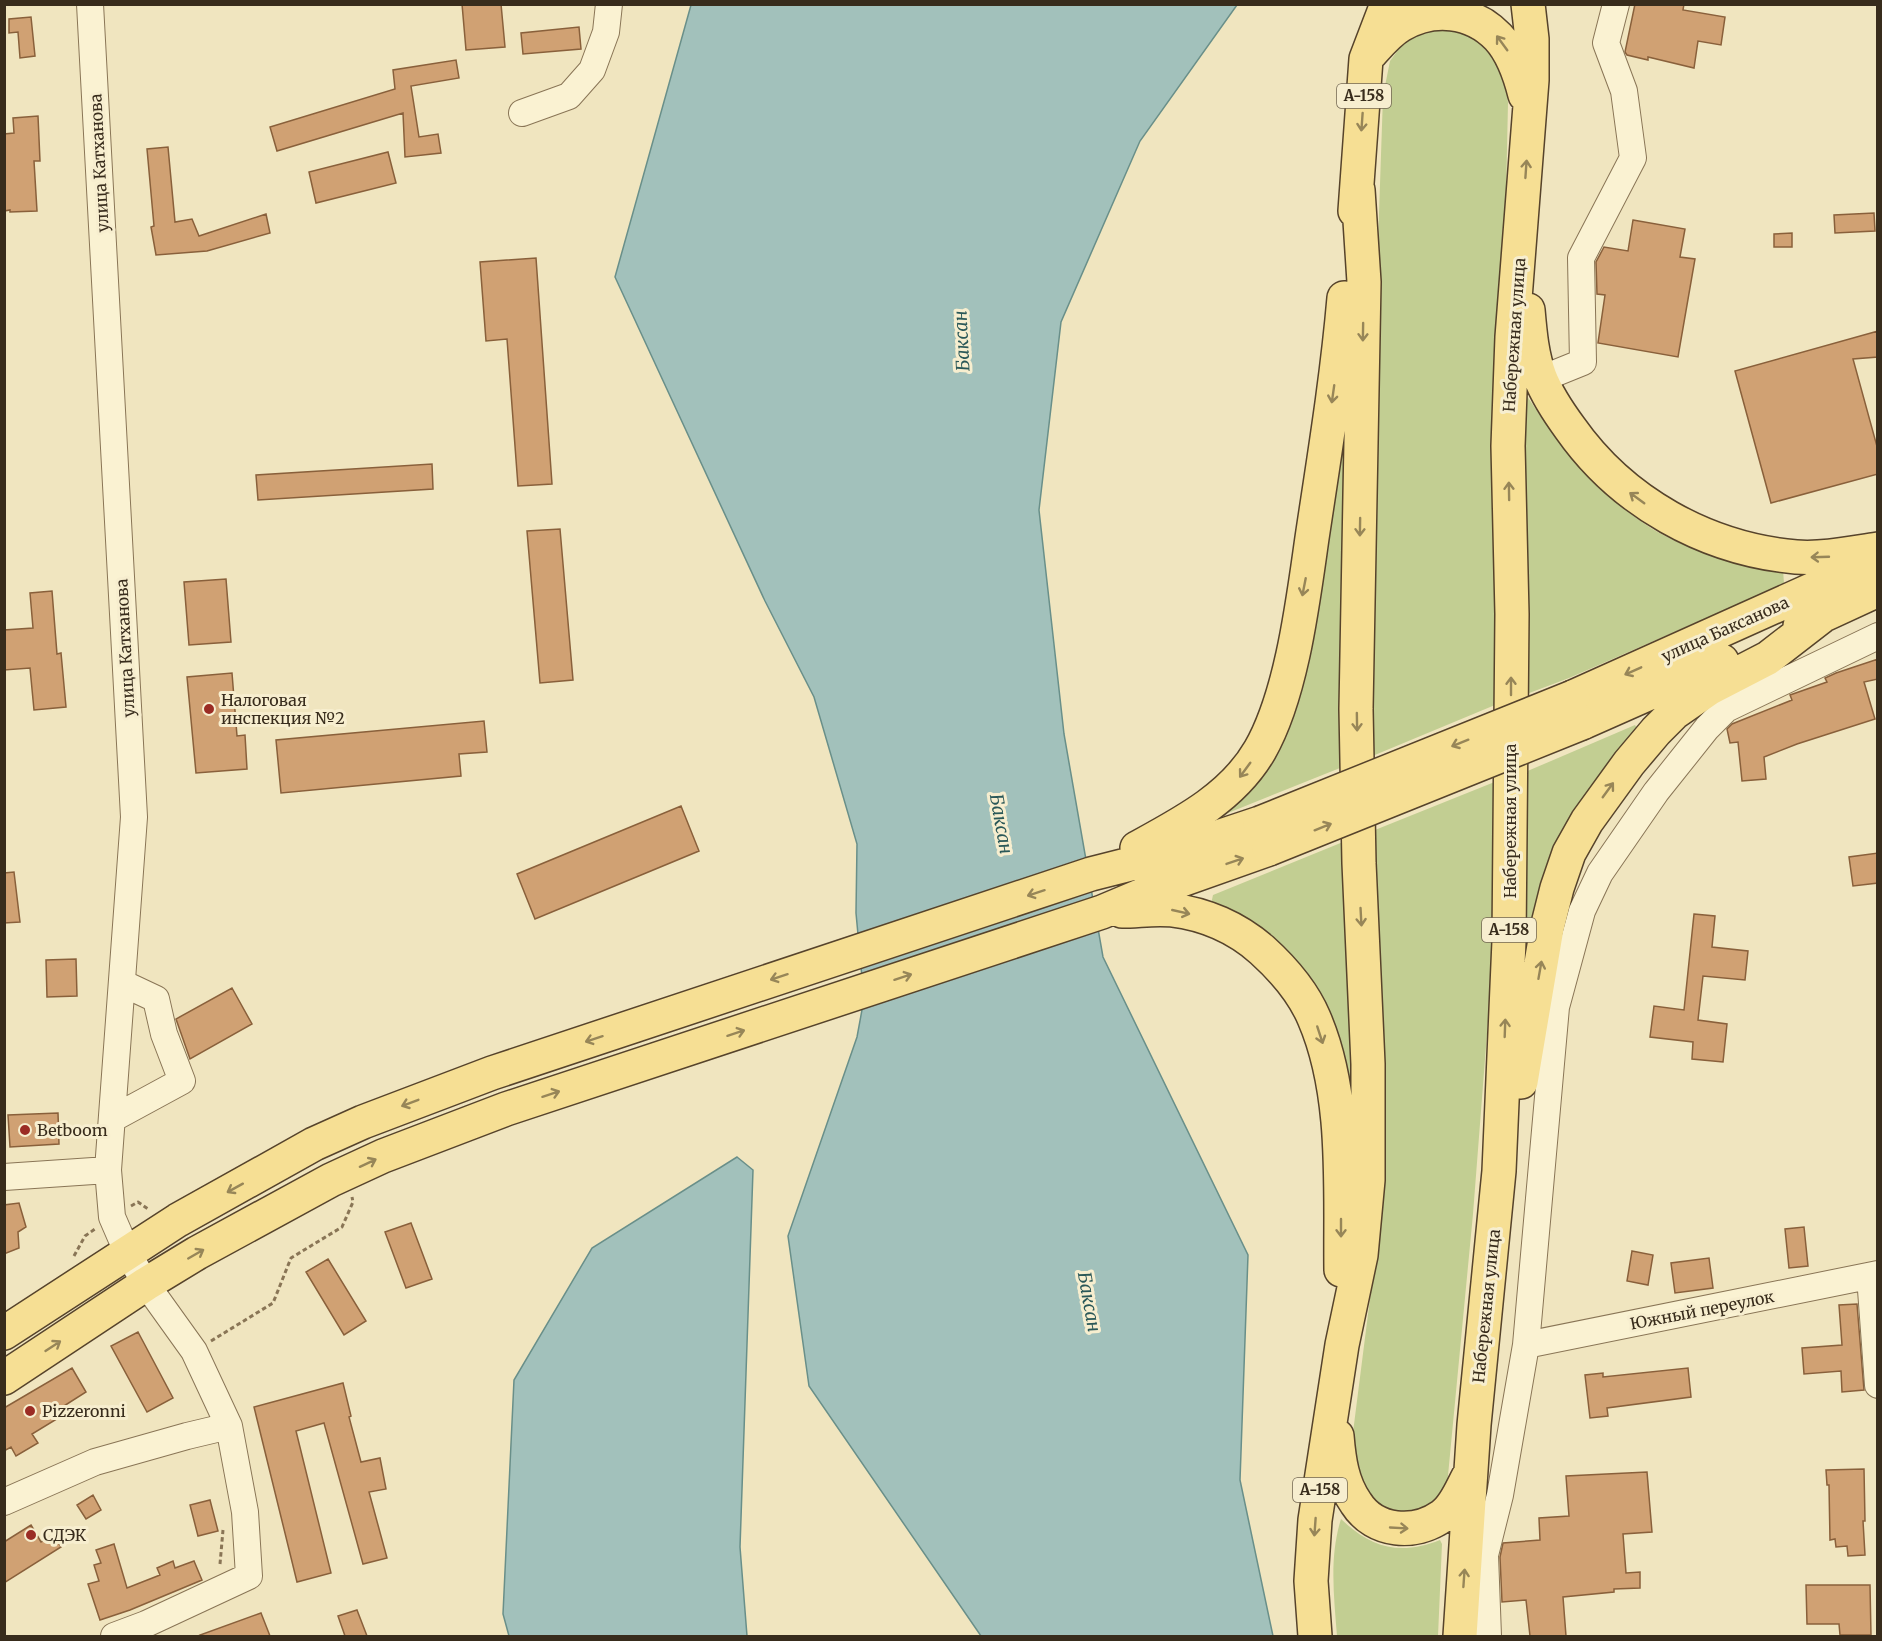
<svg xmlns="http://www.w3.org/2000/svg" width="1882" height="1641" font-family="Merriweather,serif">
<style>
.green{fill:#c2ce92}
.water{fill:#a2c1bb;stroke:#698f89;stroke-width:1.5}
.building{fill:#d0a173;stroke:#89603b;stroke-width:1.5}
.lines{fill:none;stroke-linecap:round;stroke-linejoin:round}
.minor-casing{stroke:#897556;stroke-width:28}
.major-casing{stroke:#56432b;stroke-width:36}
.path{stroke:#897556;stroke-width:3;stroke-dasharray:4.5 3;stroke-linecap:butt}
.minor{stroke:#faf2d2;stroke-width:26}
.major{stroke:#f6df94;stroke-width:33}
.major-bridge-casing{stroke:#56432b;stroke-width:36;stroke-linecap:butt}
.major-bridge{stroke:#f6df94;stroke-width:33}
.oneway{stroke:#978658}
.poi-dot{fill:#9b2c24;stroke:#f7eecf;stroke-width:2}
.labels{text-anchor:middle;stroke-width:6;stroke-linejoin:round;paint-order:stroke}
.shield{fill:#f7eecf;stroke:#716652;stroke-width:1.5}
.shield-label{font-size:15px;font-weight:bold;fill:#382c1c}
.street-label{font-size:16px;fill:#382c1c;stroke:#f7eecf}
.poi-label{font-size:16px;fill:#382c1c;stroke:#f7eecf;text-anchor:start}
.water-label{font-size:18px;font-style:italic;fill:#2a5858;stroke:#f7eecf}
</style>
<rect width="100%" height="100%" fill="#f0e5bf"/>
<path class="green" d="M1436 29 1468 32 1489 47 1505 71 1508 103 1495 705 1370 757 1374 361 1383 96 1390 61 1407 38Z
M1348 355 1340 768 1223 815 1218 809 1268 755Z
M1522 388C1559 447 1615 516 1680 543 1712 557 1749 562 1783 569L1784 584 1569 678 1524 695Z
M1635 725 1640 733 1610 766 1520 1030 1523 773Z
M1497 781 1490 995 1473 1214 1447 1486 1433 1509 1409 1520 1363 1502 1350 1456 1374 1267 1370 832Z
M1343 842 1355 1134 1332 1039 1210 909 1213 895Z
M1341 1519C1371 1548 1400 1556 1440 1540L1442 1544 1438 1636H1337C1334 1597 1329 1557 1341 1519Z"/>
<path class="water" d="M691 5H1237L1140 141 1061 322 1039 510 1064 734 1103 957 1248 1255 1240 1480 1273 1636H981L809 1386 788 1236 857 1037 864 999 856 913 857 844 814 697 765 601 615 277Z
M737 1157 753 1170 740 1547 747 1636H509L503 1614 514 1380 592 1248Z"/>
<path class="building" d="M462 4H501L505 47 466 50Z
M1635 4H1684L1683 10 1725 17 1721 45 1698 41 1694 68 1648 57V60L1627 55 1625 52Z
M31 17 35 56 20 58 18 32 9 33V19Z
M579 27 581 49 523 54 521 33Z
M456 60 459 78 411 86 419 137 438 134 441 153 405 157 403 113 277 151 270 127 395 89 393 70Z
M38 116 40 161H34L37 211 10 212V210L4 211V134L14 133 13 118Z
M168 147 175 222 192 219 199 236 266 214 270 233 207 251 156 255 151 227 154 226 147 149Z
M388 152 396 183 316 203 309 172Z
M1874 213 1875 231 1835 233 1834 215Z
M1633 220 1685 229 1680 257 1695 259 1678 357 1598 343 1605 295 1597 294 1596 262 1604 247 1628 251Z
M1792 233V247H1774V234Z
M536 258 552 484 518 486 507 339 486 341 480 262Z
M1878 331V357L1853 359 1878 450V474L1771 503 1735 371Z
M432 464 433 489 258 500 256 475Z
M560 529 573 680 540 683 527 531Z
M226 579 231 642 189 645 184 582Z
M52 591 57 654 61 653 66 707 34 710 30 668 4 670V630L33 628 30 593Z
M1878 659V679L1864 682 1875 719 1797 744 1764 757 1766 779 1742 781 1738 742 1730 743 1727 729 1732 724 1792 700 1790 695 1827 682 1825 678 1836 673Z
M232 673 237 736 245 735 247 769 196 773 187 677Z
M484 721 487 752 459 754 461 776 281 793 276 740Z
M681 806 699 851 535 919 517 874Z
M1878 853V883L1853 886 1849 857Z
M14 872 20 922 4 923V873Z
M1694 914 1715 916 1712 947 1748 951 1745 980 1703 976 1698 1020 1727 1024 1723 1062 1692 1059 1693 1042 1650 1037 1654 1006 1684 1010Z
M76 959 77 996 47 997 46 960Z
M232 988 252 1024 190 1059 176 1019Z
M58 1113 59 1144 10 1147 8 1115Z
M19 1203 26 1227 18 1232 19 1248 4 1254V1205Z
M411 1223 432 1279 406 1288 385 1232Z
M1804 1227 1808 1266 1789 1268 1785 1229Z
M1632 1251 1653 1255 1648 1285 1627 1281Z
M1709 1258 1713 1288 1675 1293 1671 1263Z
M328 1259 366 1321 344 1335 306 1272Z
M1857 1304 1864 1390 1842 1392 1841 1371 1804 1374 1802 1348 1842 1345 1839 1305Z
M138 1332 173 1398 147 1412 111 1346Z
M72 1368 86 1392 56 1411 60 1417 32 1434 38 1443 16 1456 11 1447 4 1451V1408Z
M1688 1368 1691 1397 1607 1408 1608 1416 1590 1418 1585 1375 1603 1373V1377Z
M343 1383 351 1416 349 1417 361 1462 380 1458 386 1489 369 1492 387 1558 363 1564 324 1423 296 1431 331 1573 297 1582 254 1407Z
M1864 1469 1865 1521H1863L1865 1555 1848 1556 1847 1546 1836 1547 1835 1539 1830 1540 1829 1485H1827L1826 1470Z
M1647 1472 1652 1532 1623 1534 1626 1573 1640 1572V1588L1614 1589V1592L1563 1597 1566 1636H1530L1526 1600 1502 1602 1500 1557 1503 1543 1540 1540 1539 1518 1569 1516 1566 1476Z
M93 1495 101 1510 86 1519 77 1505Z
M210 1500 218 1531 198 1536 190 1505Z
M31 1525 41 1542 54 1535 61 1547 4 1583V1542Z
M114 1544 127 1588 160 1575 157 1568 173 1561 175 1568 194 1561 202 1580 130 1610 100 1620 88 1584 99 1581 94 1565 101 1563 96 1550Z
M1806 1585H1870L1871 1635H1840L1839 1624H1807Z
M357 1610 367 1636H345L338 1616Z
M261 1613 270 1636H201L200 1635Z"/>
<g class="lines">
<defs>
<path id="minor" d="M90 4 134 817 108 1170 112 1217 128 1254 146 1284 194 1351 229 1426 245 1512 249 1576 146 1624 114 1636
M522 113 569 96 592 70 606 32 609 4
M1541 379 1583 362 1581 258 1633 158 1624 91 1606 43 1616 4
M112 1119 182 1081 164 1034 156 999 122 983
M4 1177 108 1170
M1870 1276 1878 1385
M1526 1345 1878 1274
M4 1502 95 1462 187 1436 229 1426
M1488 1636 1485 1555 1500 1495 1526 1345 1556 1007 1582 911 1600 873 1656 792 1707 728 1726 709 1878 636"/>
<path id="major" d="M1371 53C1380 43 1389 32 1401 25 1433 6 1472 10 1498 37 1512 52 1520 75 1525 95
M1355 211 1366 59 1387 4
M1528 310C1530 333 1532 356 1540 377 1547 395 1559 413 1570 428 1622 502 1706 549 1796 557 1824 559 1851 553 1878 549
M1800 626 1878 590
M1573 697 1878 560
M1582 723 1722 661
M1137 848C1183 823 1233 797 1260 750 1292 694 1303 601 1312 538 1324 458 1337 379 1344 298
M1122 911C1138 911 1156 908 1172 910 1205 914 1237 928 1262 950 1283 969 1303 992 1314 1018 1347 1094 1340 1189 1341 1270
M1521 1082 1547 928 1557 888 1569 853 1587 821 1629 763 1656 731 1674 713 1710 688 1768 658 1821 617
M4 1333 178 1220 314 1144 363 1122 492 1073 1091 874 1158 857 1260 823
M4 1378 146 1284 197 1253 331 1180 383 1156 506 1109 1102 912 1159 888 1269 849
M1337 1436C1339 1460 1342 1483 1356 1503 1375 1533 1415 1535 1442 1516 1455 1507 1461 1490 1468 1477
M1315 1636 1311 1581 1315 1520 1342 1345 1361 1255 1368 1180V1064L1359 863 1356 709 1364 282 1358 190
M1460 1636 1474 1425 1499 1171 1509 941 1512 614 1508 446 1512 337 1532 80V39L1528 4"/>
</defs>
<use href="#minor" class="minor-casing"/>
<use href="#major" class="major-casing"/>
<path class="path" d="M131 1206 138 1202 148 1209
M74 1256 85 1236 95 1229
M211 1341 273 1303 291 1258 342 1227 353 1202 352 1197
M220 1564 223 1530"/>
<use href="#minor" class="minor"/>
<use href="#major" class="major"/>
<defs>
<path id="major-bridge" d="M1260 823 1573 697
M1269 849 1582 723"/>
</defs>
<use href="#major-bridge" class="major-bridge-casing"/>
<use href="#major-bridge" class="major-bridge"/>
</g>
<defs><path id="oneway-shaft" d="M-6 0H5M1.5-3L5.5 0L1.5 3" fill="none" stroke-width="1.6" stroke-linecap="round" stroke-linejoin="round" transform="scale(1.5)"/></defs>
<g class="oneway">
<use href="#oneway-shaft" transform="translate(1502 43) rotate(-126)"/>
<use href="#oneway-shaft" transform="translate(1362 122) rotate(94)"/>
<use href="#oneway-shaft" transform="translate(1526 169) rotate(-86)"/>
<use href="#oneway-shaft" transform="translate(1363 332) rotate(91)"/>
<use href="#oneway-shaft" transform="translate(1333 394) rotate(98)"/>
<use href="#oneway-shaft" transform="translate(1509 491) rotate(-91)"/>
<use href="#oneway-shaft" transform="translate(1637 498) rotate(-144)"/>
<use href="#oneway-shaft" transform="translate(1360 527) rotate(91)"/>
<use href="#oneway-shaft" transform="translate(1820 557) rotate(178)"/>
<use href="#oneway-shaft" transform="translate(1304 587) rotate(101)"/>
<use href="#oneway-shaft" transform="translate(1633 671) rotate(156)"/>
<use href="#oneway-shaft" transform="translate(1511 686) rotate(-90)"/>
<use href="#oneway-shaft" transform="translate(1357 722) rotate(89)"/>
<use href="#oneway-shaft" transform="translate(1460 743) rotate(158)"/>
<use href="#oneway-shaft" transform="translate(1245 770) rotate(126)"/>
<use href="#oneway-shaft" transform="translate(1608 790) rotate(-54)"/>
<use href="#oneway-shaft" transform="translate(1323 827) rotate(-22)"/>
<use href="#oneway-shaft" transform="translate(1235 861) rotate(-19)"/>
<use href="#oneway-shaft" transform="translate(1036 893) rotate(162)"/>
<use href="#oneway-shaft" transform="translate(1181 912) rotate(13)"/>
<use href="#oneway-shaft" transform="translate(1361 917) rotate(87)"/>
<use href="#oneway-shaft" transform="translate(1540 970) rotate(-80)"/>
<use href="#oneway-shaft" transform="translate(779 977) rotate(162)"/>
<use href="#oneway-shaft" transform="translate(903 977) rotate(-18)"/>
<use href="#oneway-shaft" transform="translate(1505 1028) rotate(-88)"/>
<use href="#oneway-shaft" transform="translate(736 1033) rotate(-18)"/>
<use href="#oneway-shaft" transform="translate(1320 1035) rotate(72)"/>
<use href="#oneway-shaft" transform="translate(594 1039) rotate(162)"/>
<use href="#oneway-shaft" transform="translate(551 1094) rotate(-18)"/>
<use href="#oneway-shaft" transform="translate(410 1103) rotate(159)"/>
<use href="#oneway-shaft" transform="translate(368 1163) rotate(-25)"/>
<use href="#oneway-shaft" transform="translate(235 1188) rotate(151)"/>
<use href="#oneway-shaft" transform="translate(1341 1228) rotate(90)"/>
<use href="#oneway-shaft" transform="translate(196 1254) rotate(-30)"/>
<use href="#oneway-shaft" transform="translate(53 1346) rotate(-33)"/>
<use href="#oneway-shaft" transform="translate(1315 1527) rotate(94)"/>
<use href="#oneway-shaft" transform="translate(1399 1528) rotate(3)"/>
<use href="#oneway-shaft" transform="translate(1464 1578) rotate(-86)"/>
</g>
<g class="poi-dot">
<circle cx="209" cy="709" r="6"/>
<circle cx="25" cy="1130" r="6"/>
<circle cx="30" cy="1411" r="6"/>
<circle cx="31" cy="1535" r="6"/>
</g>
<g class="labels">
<g class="shield">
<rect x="1337" y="84" width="54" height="24" rx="4.5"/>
<rect x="1482" y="918" width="54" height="24" rx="4.5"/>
<rect x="1293" y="1478" width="54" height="24" rx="4.5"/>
</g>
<g class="shield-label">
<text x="1364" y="101">А-158</text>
<text x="1509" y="935">А-158</text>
<text x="1320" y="1495">А-158</text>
</g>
<g class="street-label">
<text transform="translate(99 163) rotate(-93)" y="6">улица Катханова</text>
<text transform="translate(1514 335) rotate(-86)" y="6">Набережная улица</text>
<text transform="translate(1725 629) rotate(-24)" y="6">улица Баксанова</text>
<text transform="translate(125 648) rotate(-93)" y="6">улица Катханова</text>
<text transform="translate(1510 821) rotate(-90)" y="6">Набережная улица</text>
<text transform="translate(1486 1306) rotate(-84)" y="6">Набережная улица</text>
<text transform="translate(1702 1310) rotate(-11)" y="6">Южный переулок</text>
</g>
<g class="poi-label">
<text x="221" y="706">Налоговая<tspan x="221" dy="18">инспекция №2</tspan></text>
<text x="37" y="1136">Betboom</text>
<text x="42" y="1417">Pizzeronni</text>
<text x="43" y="1541">СДЭК</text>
</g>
<g class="water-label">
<text transform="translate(962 341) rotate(-93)" y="6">Баксан</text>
<text transform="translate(1001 824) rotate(80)" y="6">Баксан</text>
<text transform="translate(1089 1302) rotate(80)" y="6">Баксан</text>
</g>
</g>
<rect width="1882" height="1641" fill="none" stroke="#382c1c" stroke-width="12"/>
</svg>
